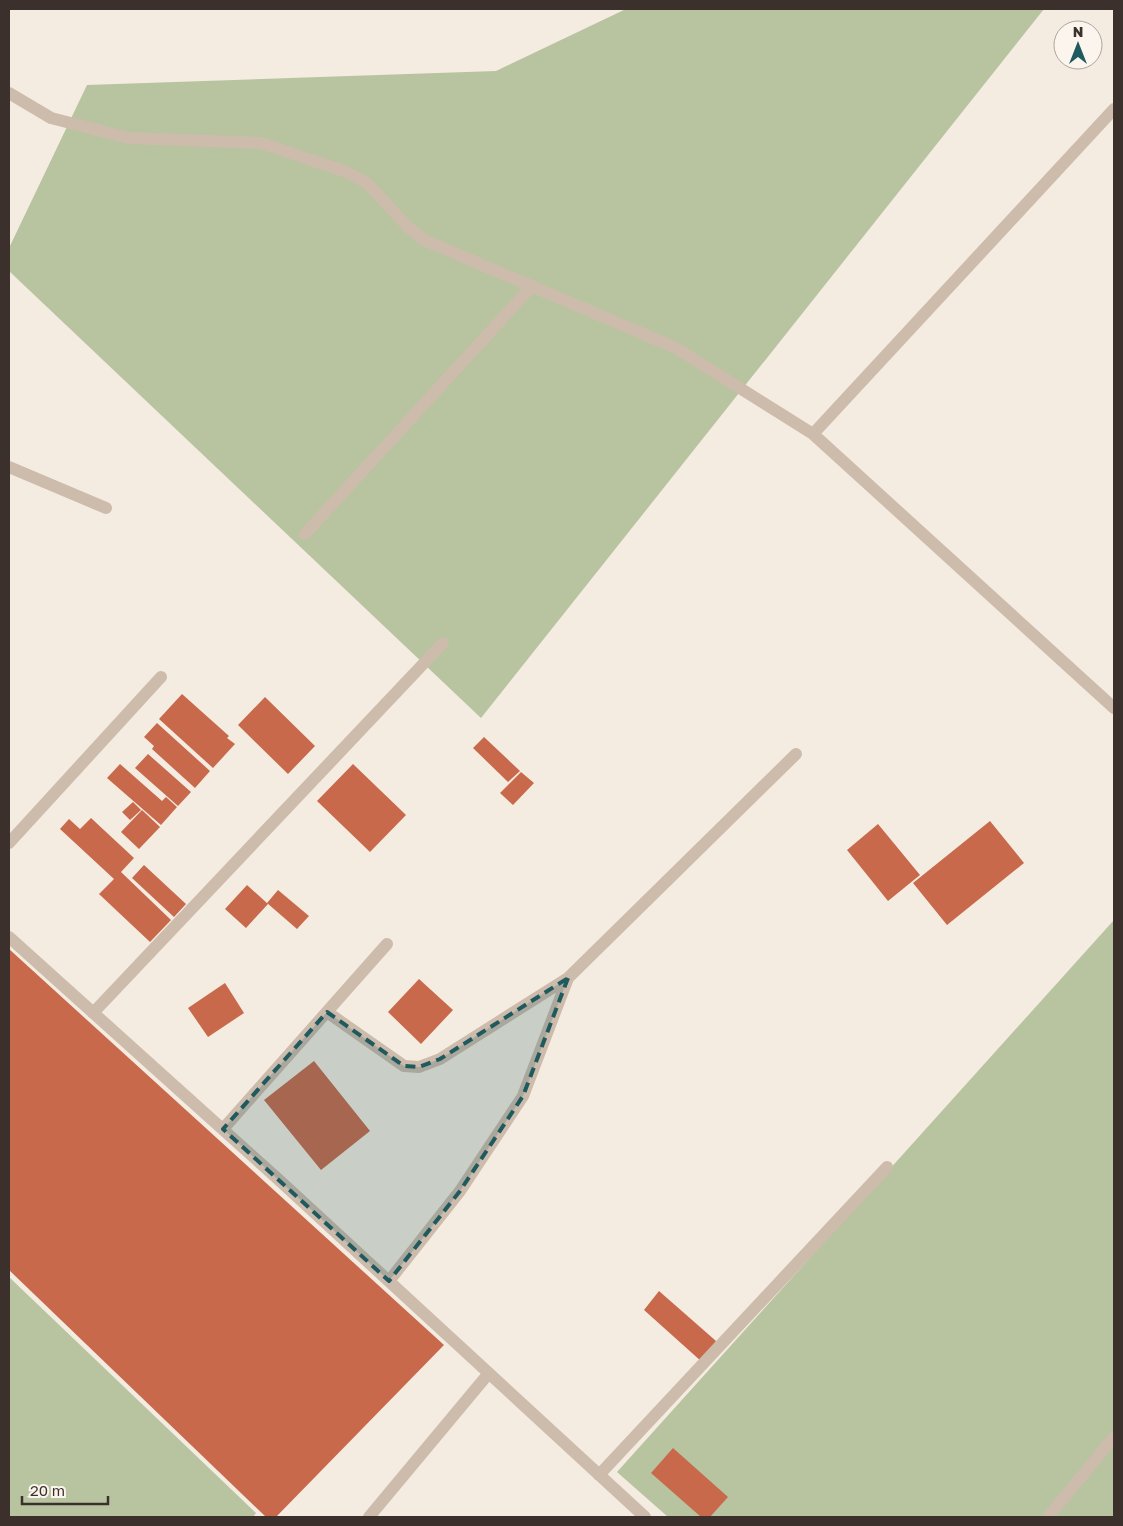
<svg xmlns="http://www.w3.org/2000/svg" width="1123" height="1526" font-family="'Golos Text',sans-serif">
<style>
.green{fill:#b8c4a0}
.building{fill:#c8694b}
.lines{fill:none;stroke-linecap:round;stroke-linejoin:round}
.minor{stroke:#cdbbac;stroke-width:12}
.marked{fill:#1f5a5e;fill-opacity:0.2;stroke:#1f5a5e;stroke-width:4;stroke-dasharray:10 6;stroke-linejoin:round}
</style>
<rect width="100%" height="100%" fill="#f4ebe1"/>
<path class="green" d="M626 9H1044L481 718 9 271V248L87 85 496 71Z
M1114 920V1517H668L617 1472Z
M9 1277 256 1513 253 1517H9Z"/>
<path class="building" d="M182 694 229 736 227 738 235 744 213 768 159 719Z
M265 697 315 746 288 774 238 725Z
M157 723 210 771 195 788 152 749 154 746 144 737Z
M484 737 520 771 508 782 473 748Z
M148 754 191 792 178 806 135 768Z
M120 764 162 801 166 797 177 807 161 825 107 778Z
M353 764 406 815 370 852 317 801Z
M521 772 534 783 513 805 500 793Z
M133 802 141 810 130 820 122 812Z
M142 810 160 827 139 849 121 832Z
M91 818 134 858 121 872 171 920 150 942 99 894 114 879 60 829 69 819 80 829Z
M990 821 1024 863 947 925 913 883Z
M878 824 920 875 888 901 847 850Z
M144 865 186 904 174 917 132 878Z
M247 885 268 904 246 928 225 909Z
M278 890 309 916 297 929 267 903Z
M9 949 444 1345 276 1517H266L9 1270Z
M419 979 453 1010 421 1044 388 1012Z
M225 983 244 1013 208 1037 188 1008Z
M314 1061 370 1131 321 1170 264 1100Z
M659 1291 716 1341 702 1362 644 1310Z
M673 1448 728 1497 710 1517H701L651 1473Z"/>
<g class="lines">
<path class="minor" d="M9 93 51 118 129 138 261 143 344 171 367 183 408 227 424 240 676 348 813 434 1114 708
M813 434 1114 109
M9 467 106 508
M305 534 532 286
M9 843 161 677
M9 937 279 1180 645 1517
M327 1012 404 1066 419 1067 440 1059 568 978
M93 1013 443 643
M223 1129 387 944
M389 1281 460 1191 523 1096 568 978 796 754
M599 1475 887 1167
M369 1517 489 1373
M1048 1517 1114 1437"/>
</g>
<path class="marked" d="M568 978 523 1096 460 1191 389 1281 223 1129 327 1012 404 1066 419 1067 440 1059Z"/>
<rect width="1123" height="1526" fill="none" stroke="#3b302b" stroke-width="20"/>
<g transform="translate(1078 45)"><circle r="24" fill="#fbf5ee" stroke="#aea6a0"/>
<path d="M0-4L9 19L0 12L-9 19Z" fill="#1f5a5e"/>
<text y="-8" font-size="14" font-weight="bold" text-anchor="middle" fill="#3b302b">N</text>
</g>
<path d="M22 1496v8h86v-8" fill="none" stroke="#3b302b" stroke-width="2.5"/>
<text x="30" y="1496" font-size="15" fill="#3b302b" stroke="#fbf5ee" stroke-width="4" paint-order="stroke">20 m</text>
</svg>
